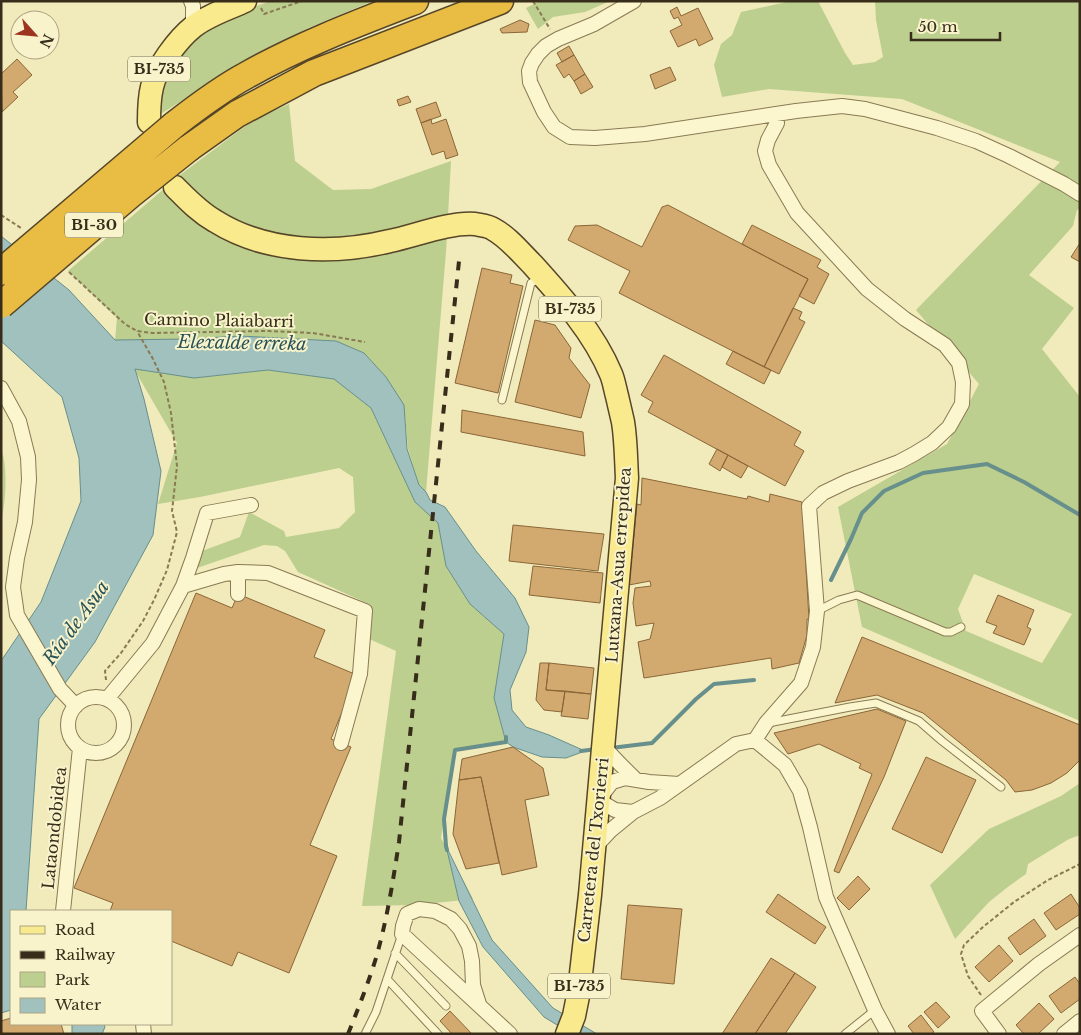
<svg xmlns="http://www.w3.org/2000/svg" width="1081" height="1035" font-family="'Libre Baskerville',serif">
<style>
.green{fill:#bccf8f;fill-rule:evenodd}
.water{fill:#a0c1bd;stroke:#678f8c}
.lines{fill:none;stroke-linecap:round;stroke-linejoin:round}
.stream{stroke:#678f8c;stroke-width:4}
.building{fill:#d2a96e;stroke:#8a6738}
.lane-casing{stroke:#897a54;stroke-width:9}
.street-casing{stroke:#897a54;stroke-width:16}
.primary-casing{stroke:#564629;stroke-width:25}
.highway-casing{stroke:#564629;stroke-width:29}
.path{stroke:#897a54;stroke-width:2;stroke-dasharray:4 2.5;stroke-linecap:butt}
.lane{stroke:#fbf6ce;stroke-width:7}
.street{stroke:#fbf6ce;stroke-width:14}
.primary{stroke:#f9ea8e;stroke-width:22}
.highway{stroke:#e9bd43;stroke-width:26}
.rail{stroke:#372d1a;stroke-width:4;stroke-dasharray:9 9;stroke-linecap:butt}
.highway-bridge-casing{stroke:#564629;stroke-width:29;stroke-linecap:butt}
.highway-bridge{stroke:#e9bd43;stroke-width:26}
.labels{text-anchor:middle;stroke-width:4;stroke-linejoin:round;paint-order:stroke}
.shield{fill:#f8f3cb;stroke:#71684f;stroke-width:1}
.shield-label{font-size:15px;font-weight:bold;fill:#372d1a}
.street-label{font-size:16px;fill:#372d1a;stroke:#f8f3cb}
.water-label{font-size:18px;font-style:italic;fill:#285358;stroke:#f8f3cb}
</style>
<rect width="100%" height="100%" fill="#f1eabb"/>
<path class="green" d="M271 1H373L308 28 227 72 156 117 163 76 193 37 230 15Z
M540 1H610L585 12 553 17 538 29 526 8Z
M791 1H818L845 53 853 65 875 62 883 57 876 20 875 1H1080V208L1077 210 1073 226 1029 275 1074 308 1042 349 1080 397V721L862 627 838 507 947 444 979 384 916 310 1060 162 902 99 769 89 722 97 714 65 721 44 732 35 741 12ZM974 574 1072 614 1042 663 966 631 958 609Z
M289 104 295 161 333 190 371 189 451 161 446 252 426 492 419 485 408 449 404 405 364 353 336 341 240 336 189 339 195 378 268 370 335 379 371 408 415 502 438 523 446 566 470 604 504 634 494 698 506 742 455 750 441 838 473 899 416 905 362 906 396 651 367 638 371 605 298 572 285 551 277 546 264 545 197 568 202 551 240 537 249 512 284 531 286 537 339 528 355 512 353 477 339 468 200 497 158 504 177 443 134 369 115 340 117 318 68 271 180 175 252 121Z
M1 448C8 467 6 502 1 521Z
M1080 783V835L1069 839 1028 864 1026 874 1009 886 989 902 955 939 930 885 989 829 1061 796Z"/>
<path class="water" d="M1 236 69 290 115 340 189 339 240 336 336 341 364 353 386 377 404 405 407 449 419 485 426 492 430 500 445 507 476 551 515 598 529 627 526 652 510 690 512 710 526 727 549 735 585 751 566 758 542 757 513 747 506 742 494 698 504 634 470 604 446 566 438 523 415 502 371 408 334 379 268 370 194 378 135 369 144 399 161 471 153 535 95 642 39 719 26 911H11V1010L1 1013V661L41 602 81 501 79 458 62 397 1 341Z
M446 846 492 940 553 1008 597 1034H572L544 1017 483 947 459 901Z
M72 1024H104L105 1027 102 1034H72Z"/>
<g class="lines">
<path class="stream" d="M831 580 851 539 862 513 884 491 923 473 987 464 1024 482 1080 515
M611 748 652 743 696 699 714 684 754 680
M581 751 597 749
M447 850 446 846 444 819 455 750 506 742V737"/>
</g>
<path class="building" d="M677 7 681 16 698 8 713 39 699 46 696 39 678 47 670 31 682 25 678 17 674 19 670 11Z
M520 20 529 24 527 32 502 33 500 29Z
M569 46 574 55 562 62 557 53Z
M574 55 585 74 574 81 569 74 564 78 556 65Z
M17 59 32 75 13 92 18 97 2 112 1 74Z
M670 67 676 80 655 89 650 75Z
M585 74 593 87 581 94 574 81Z
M408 96 411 102 399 106 397 100Z
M436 102 441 116 421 123 416 109Z
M431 119 432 124 446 119 458 155 446 159 444 151 432 155 421 123Z
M668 205 808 279 764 367 619 293 630 271 568 240 575 226 597 225 642 247 662 207Z
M752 225 821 260 817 267 829 274 814 304 799 296 808 279 742 244Z
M1080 243V262L1071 257Z
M482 268 512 275 510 283 523 286 498 393 455 383Z
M793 308 802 312 799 319 805 322 779 374 764 367Z
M535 320 555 325 571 348 569 358 590 385 581 418 515 402Z
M733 351 771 370 764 384 726 364Z
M664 355 801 432 794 445 804 451 785 486 648 412 653 402 641 395Z
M462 410 583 432 585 456 461 432Z
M717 449 728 455 720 471 709 464Z
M728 455 748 466 741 478 722 467Z
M642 478 747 499 748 496 769 502 770 494 802 502 809 619H807V635L799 663 772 669 771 658 644 678 638 642 650 639 654 623 636 626 633 603 635 588 651 586 650 581 629 585 637 504 641 505Z
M513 525 604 534 598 571 509 561Z
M533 566 603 573 600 603 529 595Z
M196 593 232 608 238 594 325 630 314 657 357 675 331 739 351 747 310 845 337 856 289 973 238 952 232 966 171 941V911H110L113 903 74 888Z
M998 595 1034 610 1027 627 1031 629 1024 645 993 633 997 626 986 622Z
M862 637 1080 725V760L1067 773 1051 783 1032 790 1015 792 1006 780 923 713 877 695 835 703Z
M540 663H549L546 690 565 691 562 712 544 710 536 700Z
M549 663 594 668 591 694 546 690Z
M565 691 591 694 588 719 561 716Z
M877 709 906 721 884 777 839 873 834 871 872 774 859 768 861 764 819 744 788 754 774 733Z
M513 747 543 768 549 795 525 800 537 867 502 875 481 777 459 780 462 759Z
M926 757 976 780 942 853 892 829Z
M481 777 499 863 466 869 453 834 459 780Z
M858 876 870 889 849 910 837 898Z
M778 894 826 927 815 944 766 912Z
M1071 894 1080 908V914L1056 930 1044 913Z
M628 905 682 909 674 984 621 979Z
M1034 919 1046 936 1020 955 1008 938Z
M999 945 1013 961 989 982 975 967Z
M771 958 795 973 755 1034H722Z
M795 973 816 987 785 1034H755Z
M1075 977 1080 984V999L1061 1013 1049 996Z
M936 1002 950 1017 938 1028 924 1012Z
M1039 1003 1054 1019 1038 1034H1024L1016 1025Z
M450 1011 472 1034H452L440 1021Z
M921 1015 934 1032 931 1034H914L908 1026Z
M11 1018V1024H61L64 1034H1V1021Z"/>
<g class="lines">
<defs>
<path id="lane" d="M502 400 531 283 541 278
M817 611 839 600 857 595 945 632H951L961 627
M768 723 850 707 876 703 919 721 942 741 1001 787
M395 953 446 1006
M387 979 438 1034
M365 1034 376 1012 402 934
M845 1034 875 1010"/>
<path id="street" d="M191 1 193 6V27
M634 1 594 24 558 39 546 46 538 54 532 63 529 71 530 82 544 112 554 127 570 137 595 138 645 134 796 111 842 106 865 109 937 128 976 141 1009 156 1064 184 1080 194
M1 388 19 421 28 457 29 480 25 522 17 558 13 587 17 615 60 689 76 706
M238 572V594
M183 586 224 574 238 572 268 573 365 611 360 674 341 743
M68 725a28 28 0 1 1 56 0a28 28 0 1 1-56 0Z
M107 699 153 643 183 586 193 558 207 513 251 505
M755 740 766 723 801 683 813 647 817 611 809 506 823 493 848 481 899 462 914 454 932 443 949 427 962 404 963 382 959 363 945 345 905 319 867 289 797 213 769 165 765 151 768 140 777 123 776 115
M603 746 619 763 636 780
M679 784 649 782 625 778 612 782 598 800 615 810 633 812 660 798 736 744 755 740 785 765 800 791 810 827 826 897 875 1010 888 1034
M594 848 611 830 633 812
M63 911 80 748
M479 1004 473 985 472 961 469 946 460 929 451 919 435 911 419 909 407 914 403 926 402 934 510 1034
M143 1024 144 1034
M999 1034 982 1011 1039 964 1080 935
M1064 1034 1080 1021"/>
<path id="primary" d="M149 122C149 111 149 99 152 87 156 68 178 39 193 27 208 15 228 9 245 1
M175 187C187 199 199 212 215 221 266 253 333 255 390 241 415 236 449 222 475 224 480 225 489 226 493 229 508 237 520 252 532 264 562 297 594 333 611 374 614 381 615 389 617 396 619 405 621 413 623 422 626 440 626 460 627 478L590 895 579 991 574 1016 567 1034"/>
<path id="highway" d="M174 125C197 107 221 89 247 75 300 45 358 23 415 1
M189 148 237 114 314 73 500 1"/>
</defs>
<use href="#lane" class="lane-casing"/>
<use href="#street" class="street-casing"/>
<use href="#primary" class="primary-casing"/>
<use href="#highway" class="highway-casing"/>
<path class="path" d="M533 1 550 29
M261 8 264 14 302 1
M1 215 21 228
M69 272 125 324 137 331 152 333 268 331 313 333 365 342
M106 680 105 671 121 653 143 621 154 600 167 570 177 532 172 511 177 466 171 413 164 382 153 359 137 331
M981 995 968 976 961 954 964 945 983 927 1014 902 1048 880 1080 864"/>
<use href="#lane" class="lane"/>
<use href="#street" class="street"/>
<use href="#primary" class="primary"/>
<use href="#highway" class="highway"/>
<path class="rail" d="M348 1034C358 1009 368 984 376 958 387 920 393 881 399 842L459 261"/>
<defs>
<path id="highway-bridge" d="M1 272 174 125
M1 305 130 195 189 148"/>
</defs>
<use href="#highway-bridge" class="highway-bridge-casing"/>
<use href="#highway-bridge" class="highway-bridge"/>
</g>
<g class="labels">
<g class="shield">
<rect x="128" y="56.5" width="62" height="25" rx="4"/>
<rect x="65" y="212.5" width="58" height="25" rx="4"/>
<rect x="539" y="296.5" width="62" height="25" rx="4"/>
<rect x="548" y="973.5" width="62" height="25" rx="4"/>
</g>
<g class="shield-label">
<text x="159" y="74">BI-735</text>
<text x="94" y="230">BI-30</text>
<text x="570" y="314">BI-735</text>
<text x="579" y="991">BI-735</text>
</g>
<g class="street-label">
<text transform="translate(219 320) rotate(1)" y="6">Camino Plaiabarri</text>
<text transform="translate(618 565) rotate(-86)" y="6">Lutxana-Asua errepidea</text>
<text transform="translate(54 828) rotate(-84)" y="6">Lataondobidea</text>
<text transform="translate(593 850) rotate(-84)" y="6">Carretera del Txorierri</text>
</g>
<g class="water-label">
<text transform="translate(242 343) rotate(1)" y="6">Elexalde erreka</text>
<text transform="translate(76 623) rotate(-54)" y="6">Ría de Asua</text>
</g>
</g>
<rect width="1081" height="1035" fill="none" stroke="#372d1a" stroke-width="5"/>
<rect x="10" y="910" width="162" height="115" fill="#f8f3cb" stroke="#aba484"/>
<rect x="20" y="926" width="25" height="8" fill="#f9ea8e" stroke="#aba484"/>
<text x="55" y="935" font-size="15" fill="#372d1a">Road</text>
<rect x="20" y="951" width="25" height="8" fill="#372d1a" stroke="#aba484"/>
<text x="55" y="960" font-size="15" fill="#372d1a">Railway</text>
<rect x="20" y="972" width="25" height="15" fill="#bccf8f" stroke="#aba484"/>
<text x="55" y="985" font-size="15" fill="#372d1a">Park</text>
<rect x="20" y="998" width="25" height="15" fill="#a0c1bd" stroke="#aba484"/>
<text x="55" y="1010" font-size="15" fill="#372d1a">Water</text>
<g transform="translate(35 35) rotate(117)"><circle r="24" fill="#f8f3cb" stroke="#aba484"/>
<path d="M0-4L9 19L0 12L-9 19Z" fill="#9d341f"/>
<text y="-8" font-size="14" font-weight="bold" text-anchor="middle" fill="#372d1a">N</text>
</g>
<path d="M911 32v8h89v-8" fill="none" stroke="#372d1a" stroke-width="2.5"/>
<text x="918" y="32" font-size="15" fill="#372d1a" stroke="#f8f3cb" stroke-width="4" paint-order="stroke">50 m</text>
</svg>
